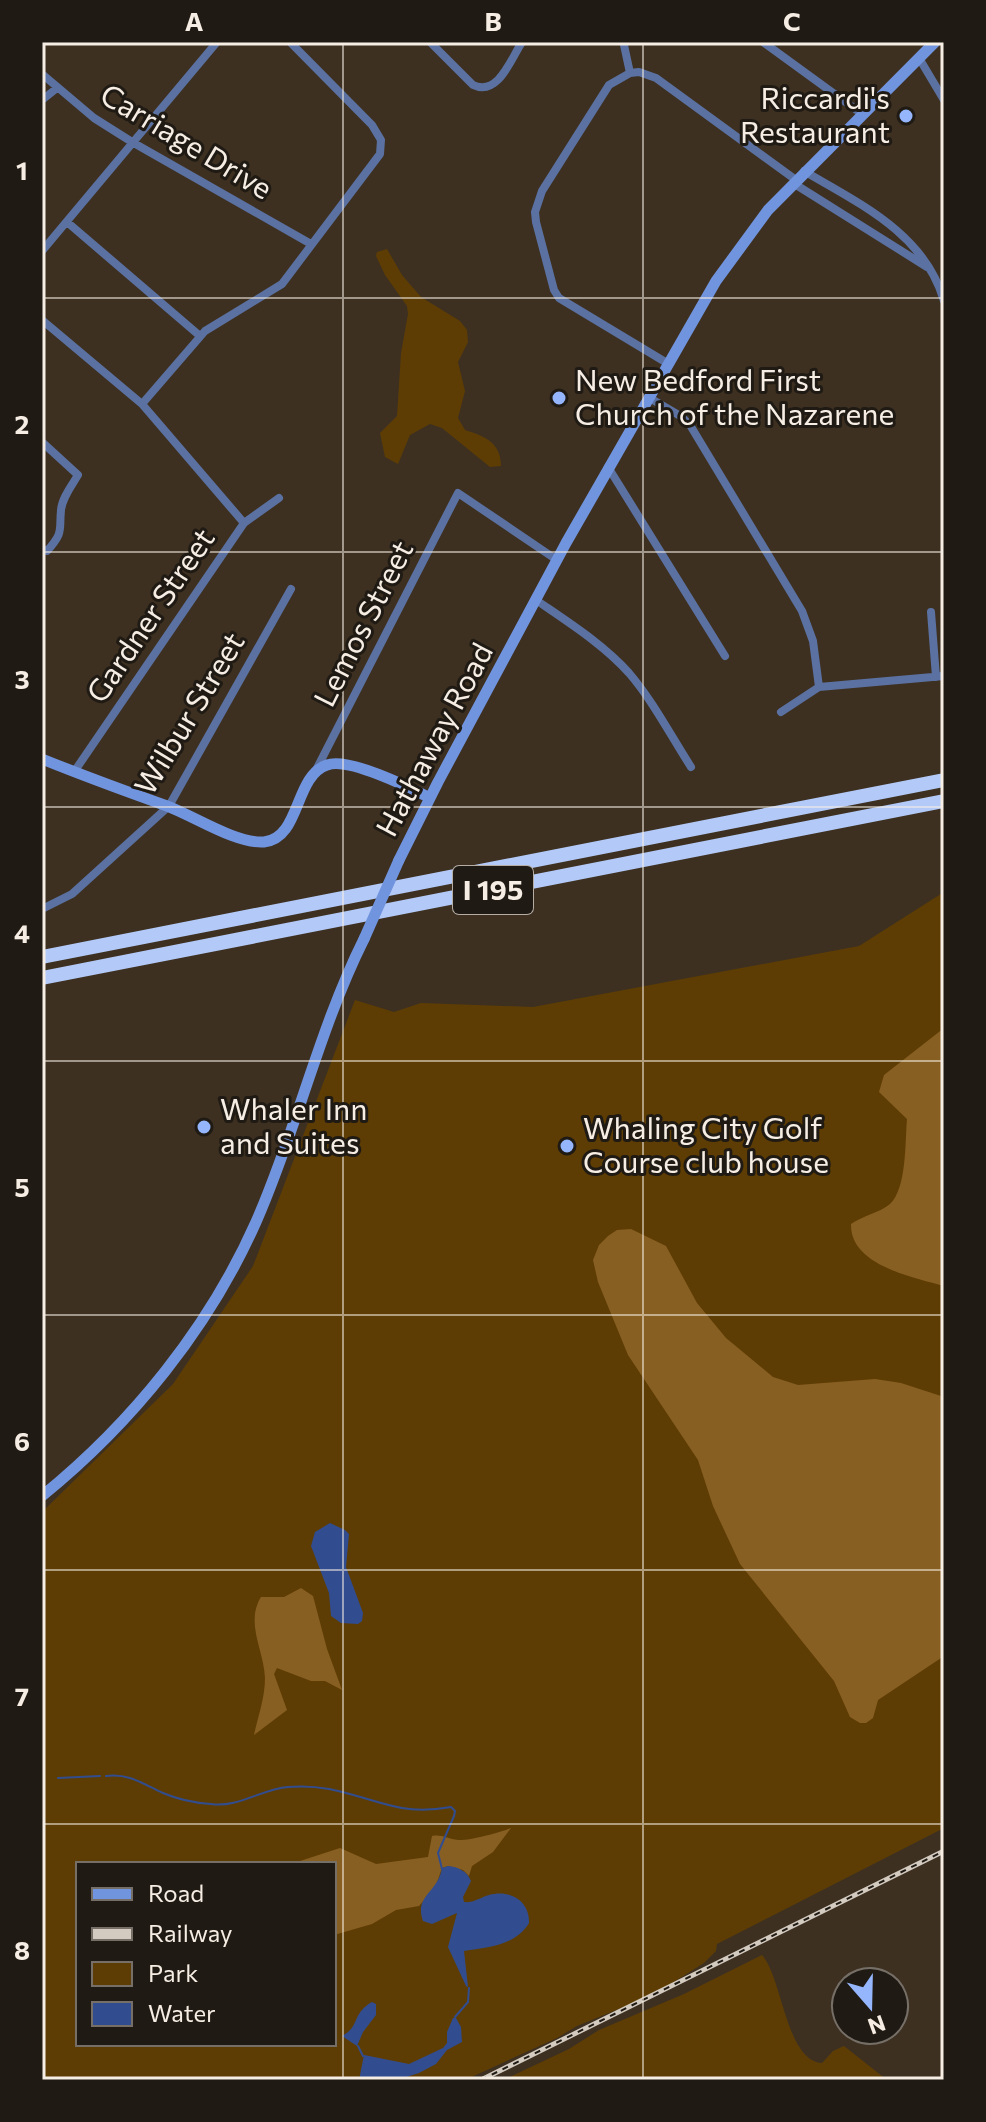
<svg xmlns="http://www.w3.org/2000/svg" width="986" height="2122" font-family="Commissioner,sans-serif">
<style>
.green{fill:#5e3d04;fill-rule:evenodd}
.forest{fill:#885f23}
.water{fill:#314d90}
.lines{fill:none;stroke-linecap:round;stroke-linejoin:round}
.stream{stroke:#314d90;stroke-width:2}
.street{stroke:#5b71a1;stroke-width:8}
.secondary{stroke:#7194df;stroke-width:11}
.highway{stroke:#b3caf8;stroke-width:14}
.rail-casing{stroke:#d4cbc0;stroke-width:5}
.rail{stroke:#1f1a13;stroke-width:2;stroke-dasharray:6;stroke-linecap:butt}
.secondary-bridge{stroke:#7194df;stroke-width:11}
.grid{fill:none;stroke:#f6eee4;stroke-width:2;stroke-opacity:0.55}
.poi-dot{fill:#95b6fd;stroke:#1f1a13;stroke-width:3}
.labels{text-anchor:middle;stroke-width:6;stroke-linejoin:round;paint-order:stroke}
.shield{fill:#1f1a13;stroke:#b6aea5;stroke-width:2}
.shield-label{font-size:28px;font-weight:bold;fill:#f6eee4}
.poi-label{font-size:30px;fill:#f6eee4;stroke:#1f1a13;text-anchor:start}
.street-label{font-size:30px;fill:#f6eee4;stroke:#1f1a13}
.neatline{fill:none;stroke:#f6eee4;stroke-width:3}
.grid-label{font-size:26px;text-anchor:middle;font-weight:bold;fill:#f6eee4}
</style>
<rect width="100%" height="100%" fill="#3d3021"/>
<path class="green" d="M387 249 402 275 421 297 460 321 467 330 468 342 458 362 465 391 458 418 465 430C484 436 501 442 501 466L490 467 442 428 430 424 410 435 398 464 385 457 380 433 397 416 401 353 408 314 407 306 385 275 376 256 377 252Z
M944 892V1828L717 1944 716 1951 704 1963 653 1995 577 2026 557 2038 465 2080H42V1512L173 1384 253 1266 355 1000 394 1012 421 1003 533 1007 859 946ZM78 1864H334V2044H78Z
M762 1955C783 1979 786 2061 822 2063L833 2051 844 2046 887 2080H503L569 2049 599 2030 684 1994Z"/>
<path class="forest" d="M944 1028V1286C912 1277 850 1265 851 1224 862 1216 881 1212 890 1204 907 1188 905 1141 907 1119L879 1092 884 1075Z
M631 1229 666 1246 697 1303 726 1338 773 1377 798 1385 875 1379 901 1383 944 1397V1656L878 1700 873 1718 866 1723H860L850 1717 834 1681 740 1564 713 1506 698 1460 628 1355 598 1282 593 1260 599 1245 608 1236 617 1230Z
M301 1588 313 1596 327 1649 342 1690 325 1681H311L277 1668 274 1674 287 1710 254 1735C258 1716 265 1698 265 1678 264 1650 245 1623 261 1597H284Z
M511 1828 493 1852 472 1866 469 1876 463 1870 448 1866 442 1868 435 1888 419 1906 396 1910 372 1924 334 1935V1864H291L340 1848 376 1864 428 1857 432 1836C442 1834 448 1839 458 1840 468 1841 501 1832 511 1828Z"/>
<path class="water" d="M330 1523 345 1530 349 1534 346 1567 363 1613 362 1621 358 1624 341 1623 331 1616 329 1593 311 1546 315 1532Z
M448 1866C458 1867 467 1871 471 1881L463 1897 464 1902C474 1903 479 1898 489 1895 510 1889 530 1901 529 1923 515 1946 488 1947 464 1951L468 1987 466 1986 448 1947 457 1913 432 1924 423 1921C414 1895 438 1893 442 1868Z
M372 2002 376 2004V2015L363 2032 357 2046 342 2036C361 2026 351 2014 372 2002Z
M453 2018H456L461 2027 462 2042 447 2050 436 2064 419 2073 397 2080H359L364 2055 409 2064 443 2048 447 2043V2032Z"/>
<g class="lines">
<path class="stream" d="M106 1776C129 1773 143 1784 163 1793 177 1799 195 1803 211 1804 238 1808 262 1789 288 1787 334 1783 361 1800 402 1808 419 1811 434 1810 451 1807L455 1811 454 1816 438 1853 442 1869
M58 1778 100 1776
M455 2017 468 2002 469 1988
M358 2046 363 2056"/>
<path class="street" d="M430 42 473 85C498 97 511 59 522 42
M763 42 862 114
M624 45 630 73
M919 58 944 100
M42 74 94 118 132 142 311 244
M42 100 57 88
M804 171C860 204 925 234 944 301
M793 183 927 267
M67 222 200 336
M42 251 217 42
M42 320 142 404 244 523
M667 363 559 298 554 290 536 222 535 212 542 191 609 85 630 73 639 72 656 78 796 180
M648 397 682 417 690 425 802 611 813 641 819 687
M142 404 205 331 282 284 380 154 381 140 372 125 290 42
M42 442 78 475C72 485 62 498 61 510 59 531 64 532 47 551L42 549
M608 467 725 656
M536 600C568 622 603 644 629 673 653 701 671 736 691 767
M931 612 936 677
M781 712 819 687 944 676
M74 772 244 523 279 498
M315 772 458 493 557 560
M42 909 72 894 169 806 291 589"/>
<path class="secondary" d="M42 759C84 776 125 791 167 806 194 816 236 844 264 842 301 838 294 776 327 765 348 757 409 787 430 798
M399 860 438 782 566 543 716 281 768 210 935 42
M42 1496C132 1423 209 1328 256 1222 297 1129 319 1029 364 939"/>
<path class="highway" d="M42 957 944 780
M42 978 944 801"/>
<defs>
<path id="rail" d="M481 2080 944 1851"/>
</defs>
<use href="#rail" class="rail-casing"/>
<use href="#rail" class="rail"/>
<path class="secondary-bridge" d="M364 939 399 860"/>
</g>
<path class="grid" d="M343 42V2080M643 42V2080M42 298H944M42 552H944M42 807H944M42 1061H944M42 1315H944M42 1570H944M42 1824H944"/>
<g class="poi-dot">
<circle cx="906" cy="116" r="8"/>
<circle cx="559" cy="398" r="8"/>
<circle cx="204" cy="1127" r="8"/>
<circle cx="567" cy="1146" r="8"/>
</g>
<g class="labels">
<rect class="shield" x="453" y="866" width="80" height="48" rx="6"/>
<g class="shield-label">
<text x="493" y="900">I 195</text>
</g>
<g class="poi-label">
<text x="890" y="109" text-anchor="end">Riccardi's<tspan x="890" dy="34">Restaurant</tspan></text>
<text x="575" y="391">New Bedford First<tspan x="575" dy="34">Church of the Nazarene</tspan></text>
<text x="220" y="1120">Whaler Inn<tspan x="220" dy="34">and Suites</tspan></text>
<text x="583" y="1139">Whaling City Golf<tspan x="583" dy="34">Course club house</tspan></text>
</g>
<g class="street-label">
<text transform="translate(186 142) rotate(31)" y="10">Carriage Drive</text>
<text transform="translate(151 616) rotate(-56)" y="10">Gardner Street</text>
<text transform="translate(364 624) rotate(-63)" y="10">Lemos Street</text>
<text transform="translate(190 714) rotate(-59)" y="10">Wilbur Street</text>
<text transform="translate(435 740) rotate(-62)" y="10">Hathaway Road</text>
</g>
</g>
<rect width="986" height="2122" fill="none" stroke="#1f1a13" stroke-width="88"/>
<rect x="76" y="1862" width="260" height="184" fill="#1f1a13" stroke="#756f67" stroke-width="2"/>
<rect x="92" y="1888" width="40" height="12" fill="#7194df" stroke="#756f67" stroke-width="2"/>
<text x="148" y="1902" font-size="24" fill="#f6eee4">Road</text>
<rect x="92" y="1928" width="40" height="12" fill="#d4cbc0" stroke="#756f67" stroke-width="2"/>
<text x="148" y="1942" font-size="24" fill="#f6eee4">Railway</text>
<rect x="92" y="1962" width="40" height="24" fill="#5e3d04" stroke="#756f67" stroke-width="2"/>
<text x="148" y="1982" font-size="24" fill="#f6eee4">Park</text>
<rect x="92" y="2002" width="40" height="24" fill="#314d90" stroke="#756f67" stroke-width="2"/>
<text x="148" y="2022" font-size="24" fill="#f6eee4">Water</text>
<g transform="translate(870 2006) rotate(160)"><circle r="38" fill="#1f1a13" stroke="#756f67" stroke-width="2"/>
<path d="M0-6L14 30L0 20L-14 30Z" fill="#95b6fd"/>
<text y="-12" font-size="22" font-weight="bold" text-anchor="middle" fill="#f6eee4">N</text>
</g>
<rect x="44" y="44" width="898" height="2034" class="neatline"/>
<g class="grid-label">
<text x="194" y="31">A</text>
<text x="493" y="31">B</text>
<text x="792" y="31">C</text>
<text x="22" y="180">1</text>
<text x="22" y="434">2</text>
<text x="22" y="689">3</text>
<text x="22" y="943">4</text>
<text x="22" y="1197">5</text>
<text x="22" y="1451">6</text>
<text x="22" y="1706">7</text>
<text x="22" y="1960">8</text>
</g>
</svg>
